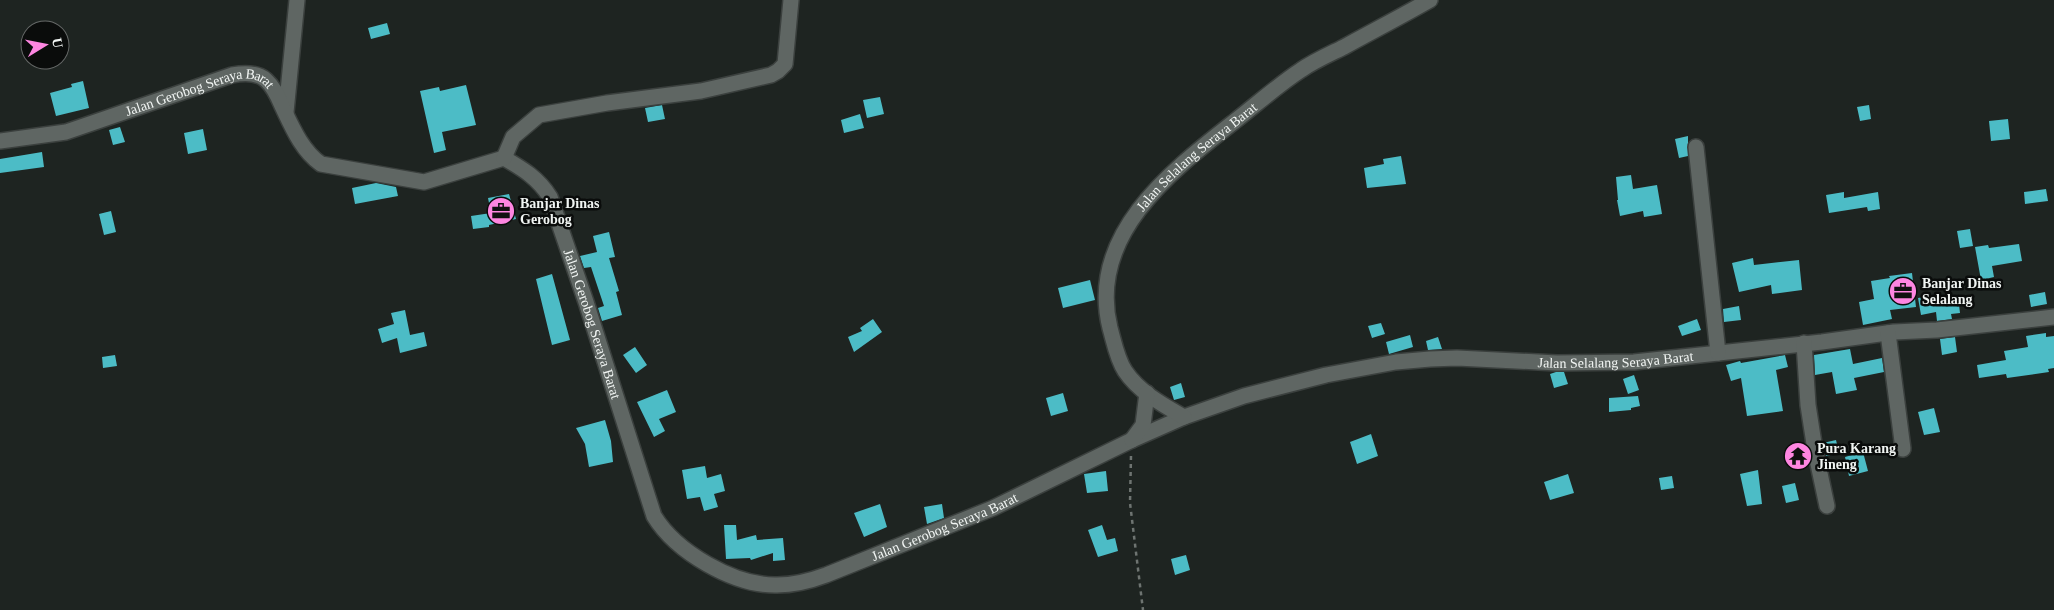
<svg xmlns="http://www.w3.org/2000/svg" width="2054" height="610" font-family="Georgia,serif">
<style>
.building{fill:#4cbcc6}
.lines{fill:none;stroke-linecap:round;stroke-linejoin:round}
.minor-casing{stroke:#3b403e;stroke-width:18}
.path{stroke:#6e7471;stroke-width:2.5;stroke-dasharray:4 4;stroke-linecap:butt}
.minor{stroke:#5f6663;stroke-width:15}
.labels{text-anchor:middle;stroke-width:5;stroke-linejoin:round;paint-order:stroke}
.street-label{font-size:14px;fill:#f1f5f3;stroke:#0a0c0b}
.poi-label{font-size:14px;font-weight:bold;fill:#f1f5f3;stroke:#0a0c0b;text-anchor:start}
</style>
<rect width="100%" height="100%" fill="#1e2421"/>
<path class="building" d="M387 23 390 34 371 39 368 28Z
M83 81 89 108 56 116 50 93 72 87 71 84Z
M466 85 476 125 442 132 446 150 434 153 420 91 439 87 440 91Z
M880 97 884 114 867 118 863 100Z
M662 105 665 119 648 122 645 108Z
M1869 105 1871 119 1860 121 1857 107Z
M860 114 864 128 844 133 841 120Z
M2008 119 2010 139 1991 141 1989 121Z
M120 127 125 142 113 145 109 130Z
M203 129 207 150 188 154 184 133Z
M1688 136V156L1679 158 1675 139Z
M42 152 44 167 0 173V159Z
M1401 156 1406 184 1367 188 1364 168 1384 164 1383 159Z
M1631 175 1633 189 1657 185 1662 214 1644 217 1643 211 1620 216 1617 200H1618L1616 177Z
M376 183 396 187 398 196 355 204 352 188Z
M2046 189 2048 201 2025 204 2024 192Z
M1844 192V198L1878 192 1880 209 1868 211 1867 207 1829 213 1826 195Z
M509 194 516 219 489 225V227L473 229 471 216 491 213 488 198Z
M111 211 116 232 104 235 99 214Z
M1970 229 1973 246 1960 248 1957 231Z
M609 232 615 257 609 258 619 291 616 292 622 315 602 321 598 308 604 306 591 267 584 268 580 256 597 252 593 236Z
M2019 244 2022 261 1992 266 1994 277 1981 280 1975 247 1988 245 1989 248Z
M1753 258 1754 265 1799 260 1802 290 1772 294 1771 285 1739 292 1732 263Z
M1912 273 1916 307 1890 310 1892 319 1863 325 1859 302 1874 299 1871 281 1890 278 1889 276Z
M552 274 570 340 552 345 536 279Z
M1090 280 1095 300 1063 308 1058 288Z
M2045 292 2047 304 2031 307 2029 295Z
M1936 295 1937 299 1958 296 1960 313 1951 314 1952 319 1937 321 1936 312 1921 315 1918 298Z
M1739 306 1741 320 1724 322 1723 309Z
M405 310 410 335 424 332 427 346 400 353 397 338 382 343 378 329 394 324 391 313Z
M873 319 882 332 854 352 848 337 862 331 860 328Z
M1697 319 1701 330 1682 336 1678 326Z
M1381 323 1385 334 1372 338 1368 326Z
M2046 333V337L2054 336V368L2048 369 2049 372 2007 378 2006 374 1979 378 1977 365 2006 360 2004 351 2028 347 2026 336Z
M1410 335 1413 347 1389 354 1386 342Z
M1438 337 1442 349 1428 350 1426 341Z
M1955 337 1957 352 1942 355 1940 339Z
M635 347 647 365 636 373 623 355Z
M1850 349 1853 364 1882 358 1884 372 1854 378 1857 390 1836 394 1832 372 1815 375 1814 355Z
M115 355 117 366 103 368 102 357Z
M1785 355 1788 367 1776 370 1783 411 1747 416 1741 378 1731 381 1726 365 1740 361 1741 363Z
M1556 372H1564L1568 384 1554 388 1550 374Z
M1634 375 1639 390 1628 394 1623 379Z
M1181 383 1185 397 1174 400 1170 387Z
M667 390 676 412 659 419 665 431 654 437 637 402Z
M1063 393 1068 411 1051 416 1046 398Z
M1638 396 1640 406 1631 408V410L1609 412V398Z
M1934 408 1940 432 1924 435 1918 412Z
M605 420 611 441 613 462 589 467 585 444 576 428Z
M1371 434 1378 456 1357 464 1350 442Z
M1836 440 1839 453 1826 456 1823 443Z
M1863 452 1868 471 1849 476 1845 457Z
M705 466 707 478 721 474 725 491 714 494 718 507 704 511 700 497 687 499 682 470Z
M1758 470 1762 504 1747 506 1740 474Z
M1106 471 1108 491 1087 493 1084 474Z
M1568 474 1574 493 1550 500 1544 482Z
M1672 476 1674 488 1661 490 1659 478Z
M1795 483 1799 500 1786 503 1782 486Z
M880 504 887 527 864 537 854 513Z
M942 504 944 518 927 524 924 507Z
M724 525H736L737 540 756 535 757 540 783 538 785 560 773 561V553L751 560 750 558 726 559Z
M1102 525 1107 540 1115 538 1118 551 1098 557 1088 530Z
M1186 555 1190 570 1175 575 1171 559Z"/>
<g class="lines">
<defs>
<g id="minor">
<path d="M286 112 297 0"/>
<path id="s1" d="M0 141 66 132 232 75C243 73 257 72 266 80 274 87 278 97 282 106 292 127 302 151 321 164L424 182 504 158C523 169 538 178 550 197L586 302 654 516C676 552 734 586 777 585 795 585 810 581 826 575L993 508 1132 440 1184 417 1244 396 1326 375 1396 362 1430 359 1457 358 1557 363 1634 362 1822 342 1894 332 1937 330 2054 317"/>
<path d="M1696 147 1718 353"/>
<path d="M504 158 513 137 539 115 607 103 701 91 771 75 778 71 785 64 791 0"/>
<path d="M1888 333 1903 449"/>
<path d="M1804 343 1808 405 1815 450 1827 506"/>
<path id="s2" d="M1184 417C1163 405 1139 392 1125 371 1117 359 1114 342 1110 328 1087 235 1171 171 1235 121 1257 104 1278 85 1301 70 1314 61 1330 54 1344 47 1373 31 1402 16 1430 0"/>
<path d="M1132 440 1143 425 1147 393"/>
</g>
</defs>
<use href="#minor" class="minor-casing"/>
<path class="path" d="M1131 456 1130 503 1143 610"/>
<use href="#minor" class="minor"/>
</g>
<defs>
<symbol id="office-disc" viewBox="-11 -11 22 22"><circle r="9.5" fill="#fe86e1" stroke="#0a0c0b"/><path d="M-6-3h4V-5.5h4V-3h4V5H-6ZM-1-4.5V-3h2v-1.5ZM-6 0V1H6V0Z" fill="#111"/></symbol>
<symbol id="temple-disc" viewBox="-11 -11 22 22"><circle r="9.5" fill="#fe86e1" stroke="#0a0c0b"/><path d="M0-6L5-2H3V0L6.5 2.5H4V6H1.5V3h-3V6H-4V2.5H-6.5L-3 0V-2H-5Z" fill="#111"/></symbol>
</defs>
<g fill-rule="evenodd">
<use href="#office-disc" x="485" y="195" width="32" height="32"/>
<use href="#office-disc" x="1887" y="275" width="32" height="32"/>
<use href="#temple-disc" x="1782" y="440" width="32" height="32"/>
</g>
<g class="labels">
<g class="street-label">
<text dy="5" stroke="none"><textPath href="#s1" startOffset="208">Jalan Gerobog Seraya Barat</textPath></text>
<text dy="5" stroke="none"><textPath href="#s2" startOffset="326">Jalan Selalang Seraya Barat</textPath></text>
<text dy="5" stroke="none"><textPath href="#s1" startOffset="762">Jalan Gerobog Seraya Barat</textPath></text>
<text dy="5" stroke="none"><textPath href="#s1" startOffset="1991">Jalan Selalang Seraya Barat</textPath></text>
<text dy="5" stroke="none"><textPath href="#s1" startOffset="1288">Jalan Gerobog Seraya Barat</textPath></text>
</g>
<g class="poi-label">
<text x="520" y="208">Banjar Dinas<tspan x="520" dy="16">Gerobog</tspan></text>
<text x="1922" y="288">Banjar Dinas<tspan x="1922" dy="16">Selalang</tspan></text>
<text x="1817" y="453">Pura Karang<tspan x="1817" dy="16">Jineng</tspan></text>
</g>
</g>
<g transform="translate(45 45) rotate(80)"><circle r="24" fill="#0a0c0b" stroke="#666968"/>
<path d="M0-4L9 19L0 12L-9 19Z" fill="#fe86e1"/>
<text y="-8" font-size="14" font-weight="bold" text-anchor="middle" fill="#f1f5f3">U</text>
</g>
</svg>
